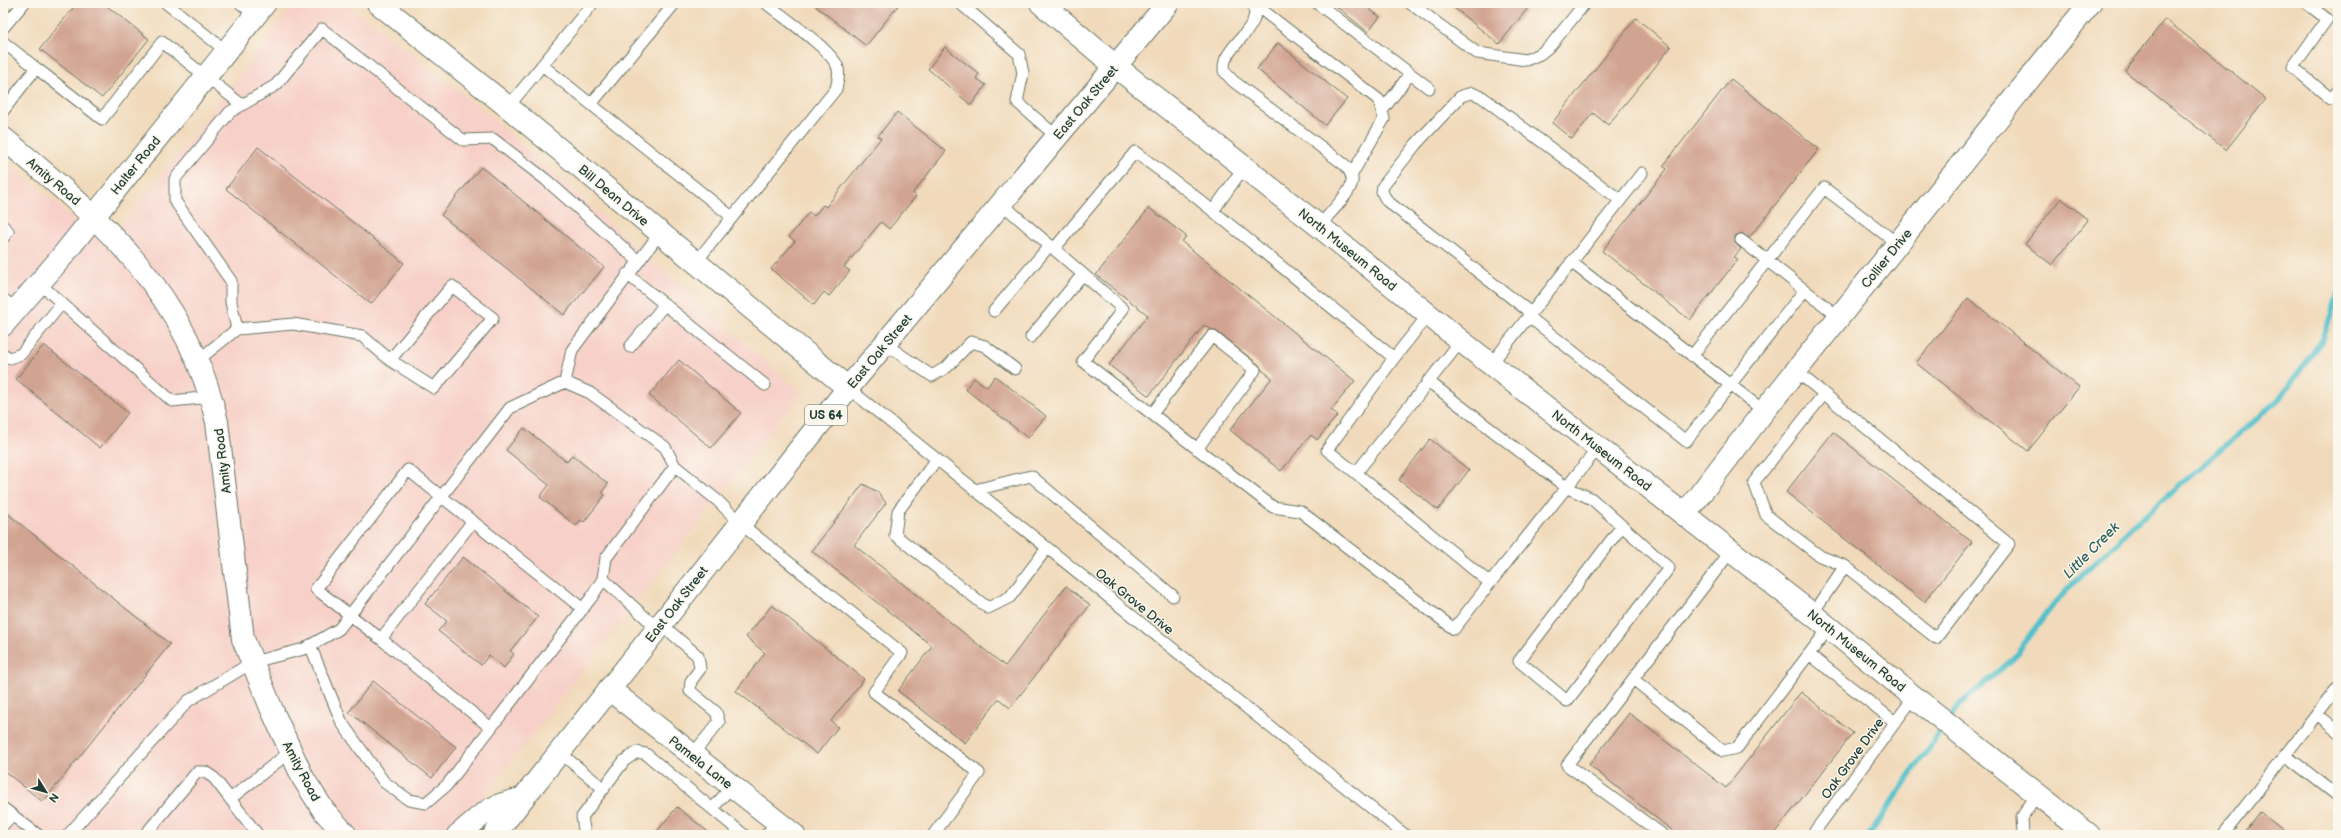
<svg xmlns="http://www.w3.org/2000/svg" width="2341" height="838" font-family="'Balsamiq Sans',sans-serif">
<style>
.built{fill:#f7d1c9}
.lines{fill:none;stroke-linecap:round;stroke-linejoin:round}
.stream{stroke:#53c0ca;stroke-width:5.5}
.building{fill:#d1a391}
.service-casing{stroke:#687463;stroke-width:13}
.minor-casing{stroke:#687463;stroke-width:24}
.tertiary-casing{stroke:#687463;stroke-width:24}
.trunk-casing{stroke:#687463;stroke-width:24}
.service{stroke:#fff;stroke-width:11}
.minor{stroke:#fff;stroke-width:22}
.tertiary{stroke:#fff;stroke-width:22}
.trunk{stroke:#fff;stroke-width:22}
.labels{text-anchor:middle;stroke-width:3;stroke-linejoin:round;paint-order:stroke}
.shield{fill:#fbf7ec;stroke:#61756b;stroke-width:1}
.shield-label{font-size:12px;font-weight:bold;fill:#1f3d34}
.street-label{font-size:13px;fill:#1f3d34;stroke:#fbf7ec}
.water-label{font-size:14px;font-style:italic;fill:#2c5e5a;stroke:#fbf7ec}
</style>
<rect width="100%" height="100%" fill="#fbf7ec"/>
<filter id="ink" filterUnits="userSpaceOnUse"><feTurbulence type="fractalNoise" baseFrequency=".025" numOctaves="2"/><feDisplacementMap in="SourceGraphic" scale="8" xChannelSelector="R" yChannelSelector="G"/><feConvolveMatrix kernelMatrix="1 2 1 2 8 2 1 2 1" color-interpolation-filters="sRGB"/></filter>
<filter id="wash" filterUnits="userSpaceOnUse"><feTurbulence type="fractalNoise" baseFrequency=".012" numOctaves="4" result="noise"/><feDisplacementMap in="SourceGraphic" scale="16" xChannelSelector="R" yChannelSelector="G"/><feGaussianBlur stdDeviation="0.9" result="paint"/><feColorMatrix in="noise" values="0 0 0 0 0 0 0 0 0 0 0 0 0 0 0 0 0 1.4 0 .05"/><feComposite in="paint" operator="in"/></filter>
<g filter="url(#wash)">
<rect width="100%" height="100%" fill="#f1dabb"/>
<path class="built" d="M295 3H345L479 107 801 393 453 835H3V161L106 244 204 122Z"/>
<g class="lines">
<path class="stream" d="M1949 719 1959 705 2012 660 2056 601 2134 525 2279 399 2323 339 2338 293
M1869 835 1944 726"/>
</g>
<g id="blocks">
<path class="building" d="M77 3H103L149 39 102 98 40 49Z
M812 3H900L866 46Z
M1332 3H1362L1380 17 1368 32Z
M1448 3H1532L1499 44Z
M1636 18 1671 47 1608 125 1593 113 1572 139 1552 123Z
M2165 19 2266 99 2226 150 2125 71Z
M1278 43 1347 99 1325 125 1257 69Z
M945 47 979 74 976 78 986 85 971 105 928 69Z
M1731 79 1819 149 1749 238 1742 233 1735 236V243L1741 249 1734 257 1738 259 1690 320 1602 251 1667 169 1663 166Z
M897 112 946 151 913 193 916 196 889 229 881 222 844 267 850 271 829 296 824 292 814 305 771 269 795 241 789 237 809 212 814 216 823 205 826 207 881 138 878 136Z
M258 147 404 263 371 304 226 189Z
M481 167 604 267 564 315 441 215Z
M2061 198 2088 220 2052 265 2025 244Z
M1149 208 1186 236 1182 242 1355 381 1331 410 1338 415 1317 440 1311 435 1281 471 1230 430 1272 378 1262 370 1259 365 1216 331 1210 329 1204 325 1149 396 1109 365 1148 315 1096 275Z
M1968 298 2079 387 2028 451 1916 363Z
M44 345 128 413 100 448 16 379Z
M679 360 741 413 711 448 649 395Z
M995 376 1046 416 1028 438 965 389 974 378 987 387Z
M524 428 567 462 572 455 608 484 602 492 605 495 584 522 581 520 576 526 540 497 549 485 506 450Z
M1833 432 1972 542 1924 602 1786 492Z
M1430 439 1469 470 1438 510 1399 480Z
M863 484 878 492 886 503 854 545 1005 666 1066 586 1090 605 1010 708 999 699 965 743 898 691 932 646 812 551Z
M3 510 170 644 43 802 3 770Z
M463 557 538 617 510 651 514 654 504 668 489 655 481 665 438 631 447 621 425 604Z
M772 605 864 679 831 721 838 727 817 754 736 691 765 653 746 637Z
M373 681 456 747 432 778 349 712Z
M1801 692 1853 733 1773 835H1678L1589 765 1629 713 1726 788Z
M677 807 712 835H654Z
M2260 812 2289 835H2242Z"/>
</g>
</g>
<g filter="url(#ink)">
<use href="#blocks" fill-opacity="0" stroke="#687463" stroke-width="1"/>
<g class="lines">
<defs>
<path id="service" d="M166 3 226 51
M240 3 255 15
M960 3 1019 54 1023 73 1017 102 1056 136
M1252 3C1265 24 1230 43 1225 61 1224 64 1224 68 1224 71L1233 81 1345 165C1349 170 1353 175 1352 182 1351 193 1327 216 1319 226
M1253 3 1379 100 1384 119 1352 174
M1317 3 1429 88
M1410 3 1477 53 1526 60 1540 54 1551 45 1585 3
M2306 3 2327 19 2293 67 2331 99 2338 91
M3 28 24 3
M3 42 36 68
M542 65 732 217
M591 104 675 3
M508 107 593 3
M3 111 36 68 102 119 162 42 242 105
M1382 111 1410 74
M1001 203 1054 249 1135 152 1192 194 1394 358 1327 450 1356 473
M1213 211 1244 167
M3 226 8 231 3 238
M1741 240 1839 317
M1054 249 1123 309 1083 361 1273 507 1300 511 1454 629 1490 583
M696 262 836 89C838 80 841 70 835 62 821 42 785 19 766 3
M1571 262 1764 411
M627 274 765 385
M39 283 172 401 211 397
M3 299 17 309
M994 311 1050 245
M1531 313 1387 201 1382 192 1383 186 1416 144 1461 96 1472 93 1482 97 1620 200
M1528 316 1686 441 1804 291
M237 329 293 324 362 336 390 360 434 388 493 318 452 286 390 360
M1031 337 1083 274
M1461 341 1356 473 1490 583 1598 448
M885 344 932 376 947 367 971 342 985 346 1015 369
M630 347 665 304
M3 354 10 358 21 354 62 303
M1692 356 1824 188 1898 244
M1394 358 1429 314
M197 361 237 329 231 302V281L175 201V179L230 112 276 85 322 29 463 140 493 139 545 179 637 260
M1491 364 1642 173
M1796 371 2009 544 1936 638 1845 566 1812 614
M1428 381 1566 487 1592 499 1669 568 1567 701 1519 661 1622 526
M565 382 572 350 660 233
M848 388 1405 835
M1824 394 1754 482 1766 515 1820 556 1845 566
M1152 414 1212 336 1255 370 1197 449
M937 459 898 511 895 535 988 608 1010 597 1047 548
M675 466 718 501 741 524 902 653 874 692 979 773 933 835
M975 490 1031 476 1173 596
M473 521 381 639 491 728
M1731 551 1633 679 1723 751 1737 748 1829 628
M661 624 698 656 700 669 691 681 690 691 716 712 719 722 692 755
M381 639 316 589 408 470 583 609
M310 645 342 723 384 782 409 800 426 803 447 785 591 598 603 579
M1809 654 1895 722
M1633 679 1567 765 1663 835
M2317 714 2338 731
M559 752 604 789
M2285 755 2338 796
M230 799 291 751
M3 808 38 835
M713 808 732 786
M3 825 12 815
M68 835 188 701 253 662 304 649 339 629 510 408 565 382 590 393 665 447 675 466 606 558 603 579 657 628
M145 835 197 772H205L214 778 258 835
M585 835 582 817 624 761 637 752 646 754 744 835
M766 835 778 822
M1812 835 1914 697
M2023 835 2022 817 2037 794
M2223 835 2338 687"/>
<path id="minor" d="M378 3 508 107 848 388
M1041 3 1115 66
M3 325 60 259 265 3
M1685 514 1764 411 2090 3
M609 689 794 835"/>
<path id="tertiary" d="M1115 66 1319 226 1461 341 1812 614 1914 697 2089 835
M3 138C100 218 188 293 217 422L243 639 272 710 303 778 324 811 346 835
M458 835C484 814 487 806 522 799"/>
<path id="trunk" d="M494 835 848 388 1168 3"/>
</defs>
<use href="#service" class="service-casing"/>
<use href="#minor" class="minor-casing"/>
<use href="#tertiary" class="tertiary-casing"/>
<use href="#trunk" class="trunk-casing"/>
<use href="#service" class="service"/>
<use href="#minor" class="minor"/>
<use href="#tertiary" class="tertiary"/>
<use href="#trunk" class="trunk"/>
</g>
</g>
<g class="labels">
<rect class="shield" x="805" y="405" width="42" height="20" rx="3"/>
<g class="shield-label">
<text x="826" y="419">US 64</text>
</g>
<g class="street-label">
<text transform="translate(1085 102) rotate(-50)" y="5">East Oak Street</text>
<text transform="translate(135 165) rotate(-51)" y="5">Halter Road</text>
<text transform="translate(54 181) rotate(40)" y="5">Amity Road</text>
<text transform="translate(614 195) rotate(40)" y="5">Bill Dean Drive</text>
<text transform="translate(1348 249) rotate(39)" y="5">North Museum Road</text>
<text transform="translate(1886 258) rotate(-51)" y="5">Collier Drive</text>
<text transform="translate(879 351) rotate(-50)" y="5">East Oak Street</text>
<text transform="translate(1602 450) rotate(38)" y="5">North Museum Road</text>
<text transform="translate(222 461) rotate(-97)" y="5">Amity Road</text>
<text transform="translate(1135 601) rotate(39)" y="5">Oak Grove Drive</text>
<text transform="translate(676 604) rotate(-52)" y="5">East Oak Street</text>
<text transform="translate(1857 650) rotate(39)" y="5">North Museum Road</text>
<text transform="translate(1852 758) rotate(-54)" y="5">Oak Grove Drive</text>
<text transform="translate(701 762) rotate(38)" y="5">Pamela Lane</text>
<text transform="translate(302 771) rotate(62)" y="5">Amity Road</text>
</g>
<g class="water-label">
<text transform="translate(2091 550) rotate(-45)" y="5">Little Creek</text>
</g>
</g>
<rect width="2341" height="838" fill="none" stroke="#fbf7ec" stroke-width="16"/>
<g transform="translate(46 792) rotate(127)" stroke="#fbf7ec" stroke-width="3" paint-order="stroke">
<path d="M0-3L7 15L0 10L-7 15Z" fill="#1f3d34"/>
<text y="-6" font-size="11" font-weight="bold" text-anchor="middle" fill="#1f3d34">N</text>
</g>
</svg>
